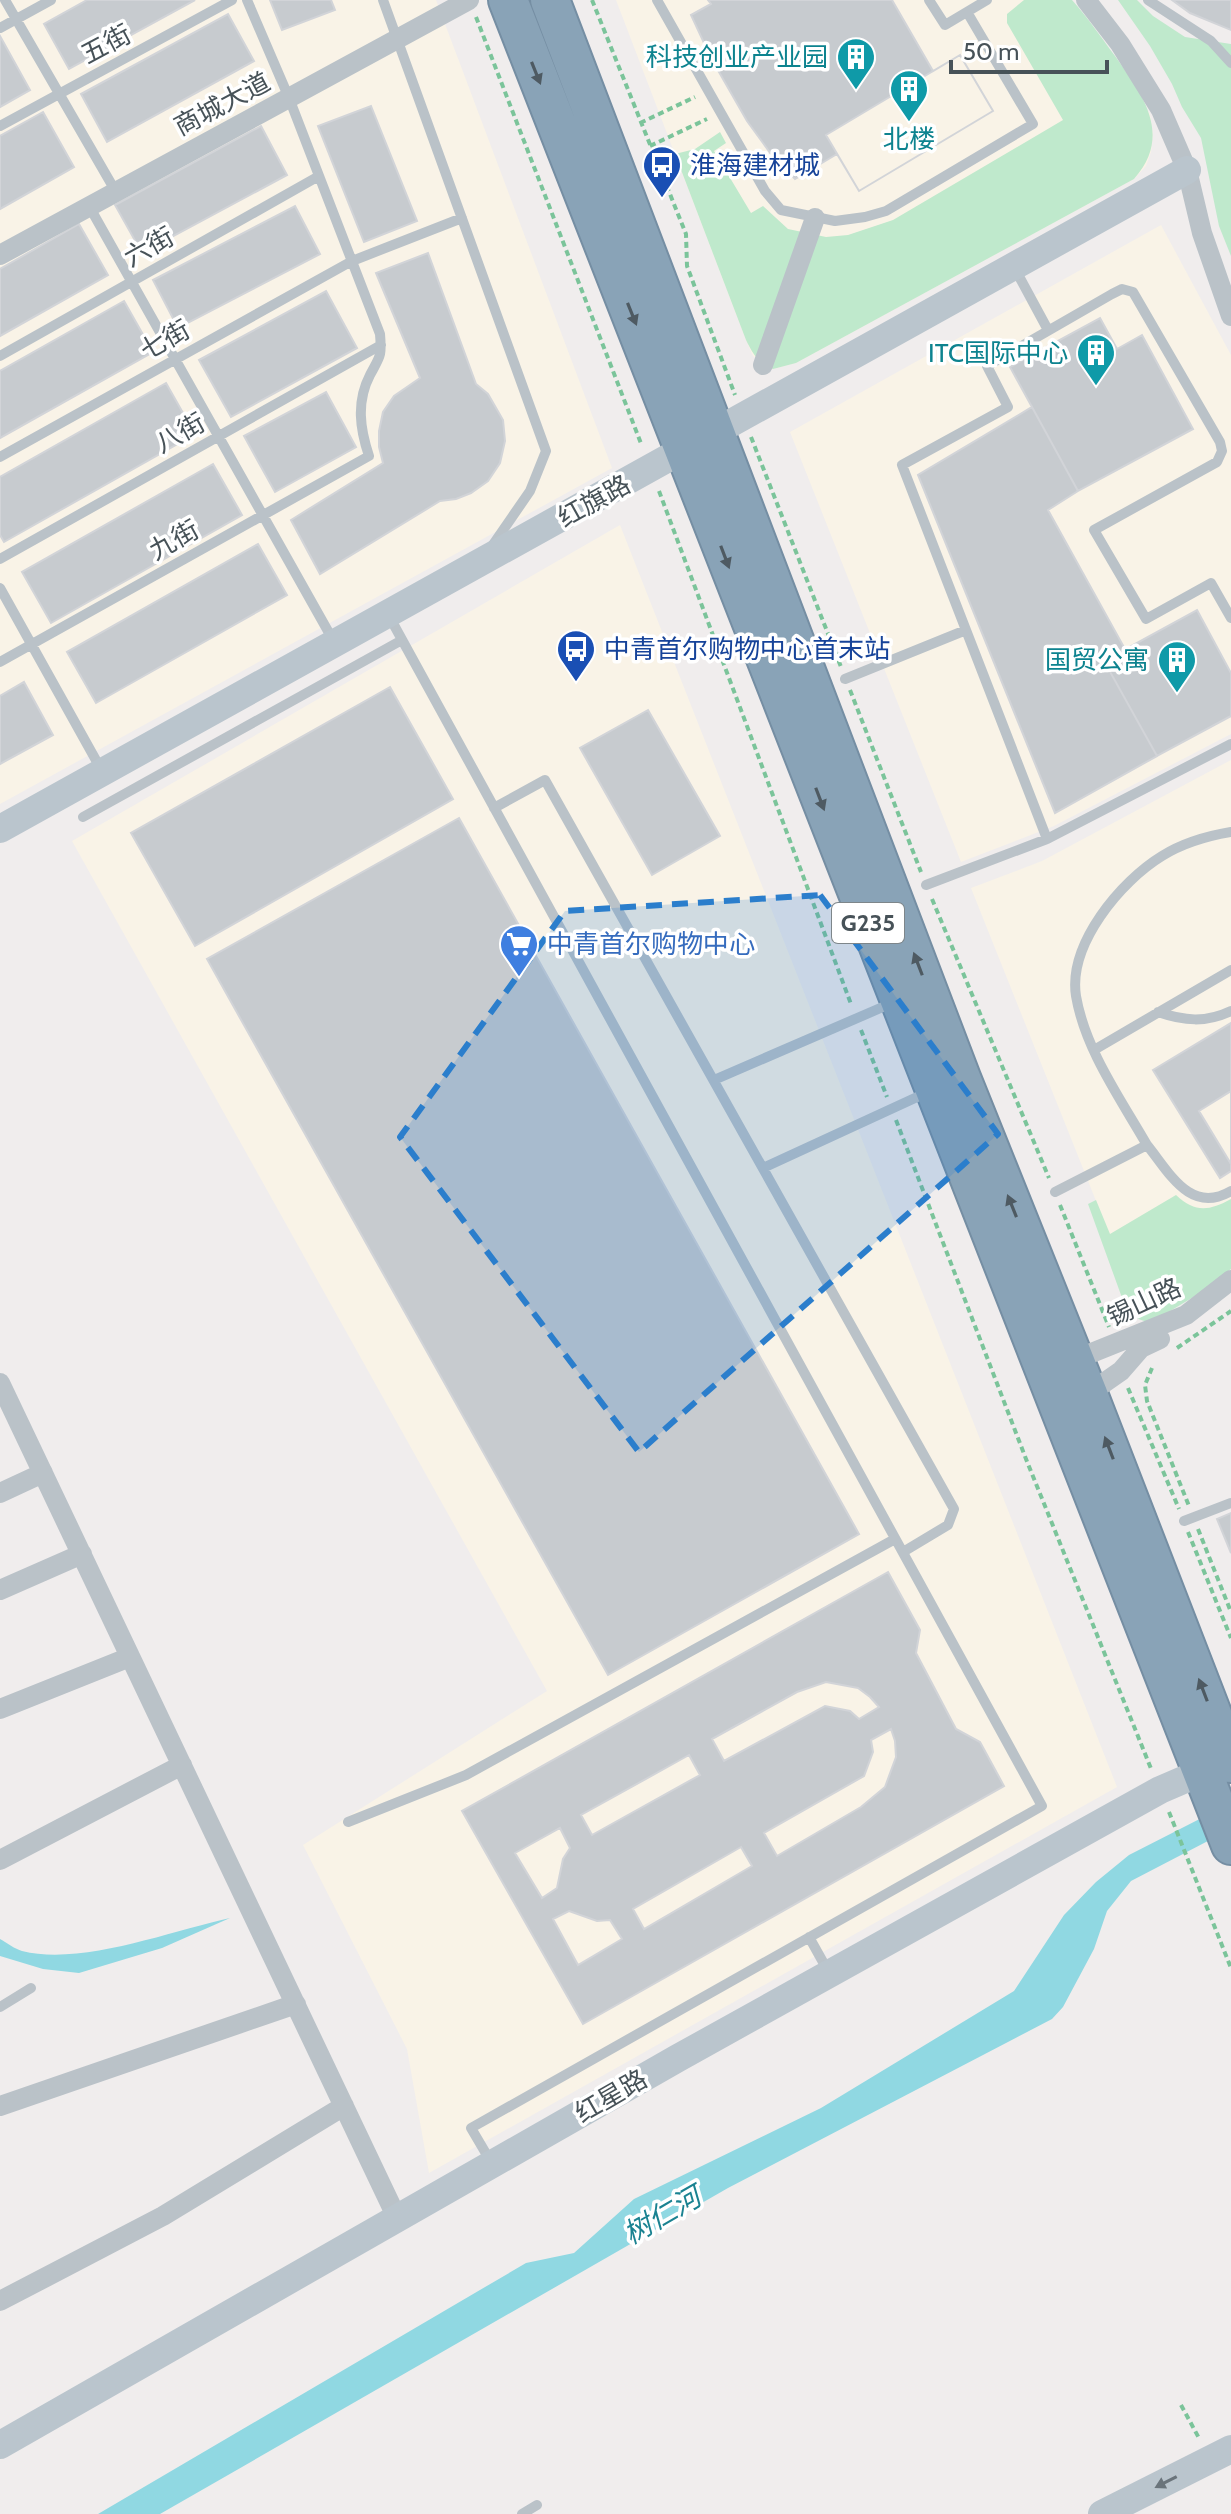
<svg xmlns="http://www.w3.org/2000/svg" width="1231" height="2514" font-family="Cabin,'Noto Sans SC',sans-serif">
<style>
.commercial{fill:#f9f3e7}
.green{fill:#bfe9cc}
.water{fill:#90d8e2}
.building{fill:#c7cbcf;stroke:#d2d4d8;stroke-width:2;fill-rule:evenodd}
.lines{fill:none;stroke-linecap:round;stroke-linejoin:round}
.highway-casing{stroke:#758ea3;stroke-width:42}
.path{stroke:#7bc49a;stroke-width:4;stroke-dasharray:6 4;stroke-linecap:butt}
.lane{stroke:#bac2c8;stroke-width:10}
.street{stroke:#bac2c8;stroke-width:20}
.secondary{stroke:#bac5cd;stroke-width:28}
.highway{stroke:#89a3b7;stroke-width:38}
.oneway{fill:#4e5a62}
.oneway2{fill:#6a747b}
.marked{fill:#2b7ecc;fill-opacity:0.2;stroke:#2b7ecc;stroke-width:6;stroke-dasharray:16 10;stroke-linejoin:round}
.labels{text-anchor:middle;stroke-width:7;stroke-linejoin:round;paint-order:stroke}
.shield{fill:#fff;stroke:#7e868a;stroke-width:2}
.shield-label{font-size:24px;font-weight:bold;fill:#475258}
.street-label{font-size:26px;fill:#475258;stroke:#fff}
.culture-label{font-size:26px;fill:#0d838f;stroke:#fff;text-anchor:end}
.transit-label{font-size:26px;fill:#164399;stroke:#fff;text-anchor:start}
.shop-label{font-size:26px;fill:#366cbe;stroke:#fff;text-anchor:start}
.water-label{font-size:28px;font-style:italic;fill:#1a8291;stroke:#fff}
</style>
<rect width="100%" height="100%" fill="#f0eded"/>
<path class="commercial" d="M0 0H436L612 468 0 804Z
M616 0H1072L1150 114 1153 135 1151 152 1146 166 1134 179 796 363 773 369 753 356 746 340Z
M1161 225 1231 355V734L1054 826 961 862 790 432Z
M620 525 1117 1787 429 2173 407 2049 303 1845 547 1691 72 841Z
M1231 760V1207L1122 1266 971 888 1042 861Z"/>
<path class="green" d="M1024 0H1072C1088 18 1101 37 1115 56 1143 95 1173 135 1134 179L796 363 773 369C758 363 753 354 746 340L675 154 695 149 720 132 726 143 714 151 751 213 763 206 788 229 826 237 848 235 893 220 1063 120 1007 23V14Z
M1118 0H1137L1153 16 1185 37 1231 44V256L1219 226 1201 138 1182 107 1172 84 1150 46Z
M1176 1195C1195 1213 1209 1211 1231 1199V1269L1205 1290 1152 1322C1139 1321 1133 1317 1125 1306L1088 1204 1096 1200 1110 1234Z"/>
<path class="water" d="M1231 1803V1829L1131 1881 1107 1911 1094 1949 1063 2007 1052 2019 728 2188 160 2514H98L526 2263 574 2253 634 2199 821 2108 1014 1991 1064 1915 1096 1882 1129 1855Z
M230 1918 162 1948 79 1973 43 1969 0 1956V1939C7 1943 15 1949 22 1951 82 1966 170 1931 230 1918Z"/>
<path class="building" d="M87 0H195L69 69 44 24Z
M270 0H331L335 10 282 30Z
M708 0H892L933 71 960 55 993 111 859 191 837 154 795 179 771 154 747 121 711 58 691 15 711 4Z
M1172 0H1231V30L1190 13Z
M228 14 254 61 107 142 81 94Z
M0 36 30 90 0 107Z
M960 55 993 111 859 191 826 135Z
M371 106 417 221 364 242 318 126Z
M43 112 74 167 0 209V136Z
M261 126 287 175 142 253 115 205Z
M295 206 320 254 178 328 153 280Z
M79 224 108 275 0 336V269Z
M428 253 476 384 488 394 503 420 505 441 500 463 488 481 471 493 456 499 440 501 320 574 291 520 383 463 379 447V431L383 412 394 396 420 378 376 273Z
M326 291 357 348 231 417 199 360Z
M124 301 153 352 0 438V371Z
M1100 318 1117 349 1142 335 1193 429 1078 491 1010 367Z
M166 383 195 434 4 542 0 535V477Z
M326 392 356 447 275 492 244 436Z
M1032 407 1078 491 1048 510 1125 649 1104 661 1157 756 1055 813 918 475Z
M213 464 242 515 51 623 22 572Z
M258 544 287 595 96 703 67 652Z
M1197 610 1231 673V716L1157 756 1104 661Z
M24 682 53 735 0 764V696Z
M390 687 453 799 195 946 131 833Z
M648 710 720 836 652 875 580 748Z
M459 818 859 1534 608 1675 207 959Z
M1231 1023V1171L1220 1178 1153 1070Z
M1231 1091V1164L1199 1111Z
M1231 1513V1553L1217 1519Z
M888 1572 920 1630 916 1653 956 1729 980 1742 1004 1786 583 2024 462 1811ZM826 1682 858 1688 870 1697 879 1707 859 1719 850 1711 825 1706 724 1761 712 1739 797 1692ZM891 1729 895 1741 896 1757 885 1787 861 1807 777 1856 764 1833 864 1776 873 1752 871 1740ZM689 1755 700 1775 592 1835 581 1815ZM560 1828 570 1848 563 1859 557 1888 542 1898 515 1853ZM741 1847 752 1866 644 1929 633 1909ZM569 1911 597 1921 610 1920 622 1939 578 1965 553 1919Z"/>
<g class="lines">
<defs>
<path id="highway" d="M508 0 1231 1845
M550 0 961 1078 1088 1394 1231 1763"/>
</defs>
<use href="#highway" class="highway-casing"/>
<path class="path" d="M592 0 686 234 687 266 735 395
M476 17 642 446
M640 123 695 97
M650 146 707 119
M751 437 841 667
M659 491 851 1004
M850 690 921 872
M932 899 1049 1178
M861 1030 887 1097
M896 1120 1026 1459 1152 1771
M1060 1205 1109 1327
M1177 1348 1231 1311
M1152 1368 1145 1385 1147 1401 1189 1506
M1128 1388 1179 1509
M1198 1529 1231 1612
M1188 1532 1231 1638
M1169 1812 1231 1968
M1181 2405 1200 2440"/>
<path class="lane" d="M5 0 116 192
M383 0 546 451 530 491 492 546
M657 0 765 191 781 210 835 221 865 217 886 211 1033 124 967 12
M929 0 945 25 987 0
M1148 0 1211 41 1231 63
M0 28 51 0
M0 126 232 0
M89 206 333 640
M1015 269 1048 330
M0 356 319 176
M0 457 352 261 462 218
M0 559 381 345
M0 588 102 771
M389 616 1042 1806 471 2128 491 2162
M0 662 369 456C360 429 356 402 370 375 380 356 382 357 380 334L289 98 247 0
M845 679 966 630
M494 808 545 780 954 1509 948 1525 903 1552
M83 817 402 640
M1047 839 902 465 1008 407 987 366 1112 294 1122 289 1133 292 1220 442 1222 451 1217 462 1094 530 1146 619 1211 583 1231 618
M926 885 1047 839 1231 744
M1158 1012C1184 1021 1206 1023 1231 1011
M1094 1050 1231 970
M714 1080 892 1003
M1147 1145C1169 1172 1190 1215 1231 1191
M763 1168 928 1092
M1055 1192 1147 1145C1120 1098 1085 1049 1076 996 1068 944 1121 881 1162 856 1183 843 1207 836 1231 832
M1184 1521 1231 1503
M348 1822 466 1775 895 1539
M809 1937 828 1971
M0 2007 31 1988
M522 2514 537 2505"/>
<path class="street" d="M1086 0 1120 44 1161 110 1187 170 1202 233 1231 316
M0 255 469 0
M763 365 815 218
M1074 1360 1186 1315 1231 1280
M0 1383 397 2218
M1088 1394 1121 1371 1141 1348 1160 1339
M0 1493 43 1473
M0 1590 82 1554
M0 1709 130 1657
M0 1860 182 1765
M0 2106 296 2004
M0 2301 163 2216 344 2106"/>
<path class="secondary" d="M0 829 1187 170
M0 2445 678 2058 1160 1790 1218 1765
M1102 2514 1231 2449"/>
<use href="#highway" class="highway"/>
</g>
<defs><path id="oneway-solid" d="M-6-.8H1V-3.2L6.5 0L1 3.2V.8H-6Z" transform="scale(2)"/></defs>
<g class="oneway">
<use href="#oneway-solid" transform="translate(536 73) rotate(68)"/>
<use href="#oneway-solid" transform="translate(632 314) rotate(68)"/>
<use href="#oneway-solid" transform="translate(725 557) rotate(69)"/>
<use href="#oneway-solid" transform="translate(820 799) rotate(69)"/>
<use href="#oneway-solid" transform="translate(918 964) rotate(-111)"/>
<use href="#oneway-solid" transform="translate(1012 1206) rotate(-112)"/>
<use href="#oneway-solid" transform="translate(1109 1448) rotate(-111)"/>
<use href="#oneway-solid" transform="translate(1203 1690) rotate(-111)"/>
</g>
<use class="oneway2" href="#oneway-solid" transform="translate(1166 2482) rotate(153)"/>
<path class="marked" d="M820 895 998 1134 639 1452 400 1137 565 911Z"/>
<defs>
<symbol id="building-pin" viewBox="-11 -11 22 30"><path d="M0 17L-7.5 6A9.5 9.5 0 1 1 7.5 6Z" fill="#0f9aa8" stroke="#fff"/><path d="M-4-6H4V6H1V3H-1V6H-4ZM-2.5-4.3h1.7v1.8h-1.7ZM.8-4.3h1.7v1.8H.8ZM-2.5-1h1.7V.8h-1.7ZM.8-1h1.7V.8H.8Z" fill="#fff"/></symbol>
<symbol id="bus-pin" viewBox="-11 -11 22 30"><path d="M0 17L-7.5 6A9.5 9.5 0 1 1 7.5 6Z" fill="#1a4fb4" stroke="#fff"/><path d="M-5-6H5V4H4V6H2V4H-2V6H-4V4H-5ZM-3.5-4V0h7V-4ZM-3.5 1.2v1.5H-2V1.2ZM2 1.2v1.5H3.5V1.2Z" fill="#fff"/></symbol>
<symbol id="supermarket-pin" viewBox="-11 -11 22 30"><path d="M0 17L-7.5 6A9.5 9.5 0 1 1 7.5 6Z" fill="#3f7fe0" stroke="#fff"/><path d="M-6-5.5h2.5l.6 2H6L4.5 2H-2.5L-4.4-4H-6ZM-1.5 3.2a1.3 1.3 0 1 0 .1 0ZM3 3.2a1.3 1.3 0 1 0 .1 0Z" fill="#fff"/></symbol>
</defs>
<g fill-rule="evenodd">
<use href="#building-pin" x="834" y="35" width="44" height="60"/>
<use href="#building-pin" x="887" y="67" width="44" height="60"/>
<use href="#bus-pin" x="640" y="143" width="44" height="60"/>
<use href="#building-pin" x="1074" y="331" width="44" height="60"/>
<use href="#bus-pin" x="554" y="627" width="44" height="60"/>
<use href="#building-pin" x="1155" y="638" width="44" height="60"/>
<use href="#supermarket-pin" x="497" y="922" width="44" height="60"/>
</g>
<g class="labels">
<rect class="shield" x="832" y="903" width="72" height="40" rx="6"/>
<g class="shield-label">
<text x="868" y="931">G235</text>
</g>
<g class="street-label">
<text transform="translate(106 44) rotate(-28)" y="9">五街</text>
<text transform="translate(222 104) rotate(-28)" y="9">商城大道</text>
<text transform="translate(149 247) rotate(-29)" y="9">六街</text>
<text transform="translate(165 340) rotate(-29)" y="9">七街</text>
<text transform="translate(180 433) rotate(-29)" y="9">八街</text>
<text transform="translate(594 501) rotate(-29)" y="9">红旗路</text>
<text transform="translate(174 540) rotate(-29)" y="9">九街</text>
<text transform="translate(1144 1302) rotate(-25)" y="9">锡山路</text>
<text transform="translate(611 2096) rotate(-30)" y="9">红星路</text>
</g>
<g class="culture-label">
<text x="828" y="66">科技创业产业园</text>
<text x="909" y="148" text-anchor="middle">北楼</text>
<text x="1068" y="362">ITC国际中心</text>
<text x="1149" y="669">国贸公寓</text>
</g>
<g class="transit-label">
<text x="690" y="174">淮海建材城</text>
<text x="604" y="658">中青首尔购物中心首末站</text>
</g>
<g class="shop-label">
<text x="547" y="953">中青首尔购物中心</text>
</g>
<g class="water-label">
<text transform="translate(662 2215) rotate(-30)" y="10">树仁河</text>
</g>
</g>
<path d="M951 60v12h156v-12" fill="none" stroke="#475258" stroke-width="4"/>
<text x="963" y="60" font-size="24" fill="#475258" stroke="#ffffff" stroke-width="6" paint-order="stroke">50 m</text>
</svg>
